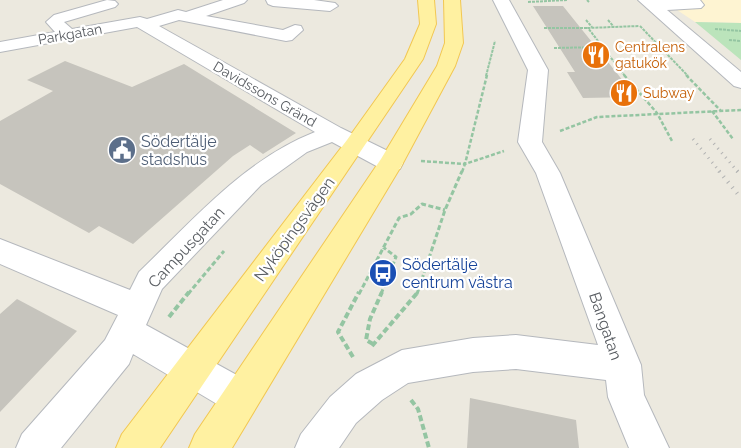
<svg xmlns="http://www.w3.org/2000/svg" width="741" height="448" font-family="Raleway,sans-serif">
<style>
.commercial{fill:#fef4d2}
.green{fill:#bbe4bb}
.building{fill:#c6c4bd}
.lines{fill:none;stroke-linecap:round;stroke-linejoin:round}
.minor-casing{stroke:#b5b8bd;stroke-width:2}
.major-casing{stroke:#f2c752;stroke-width:2}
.path-far3{stroke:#94c5a2;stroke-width:2;stroke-dasharray:3 1;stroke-linecap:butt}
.path-far2{stroke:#94c5a2;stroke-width:2.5;stroke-dasharray:4 2;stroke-linecap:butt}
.path-far1{stroke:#94c5a2;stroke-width:3;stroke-dasharray:5 2.5;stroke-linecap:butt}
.path{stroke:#94c5a2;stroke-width:4;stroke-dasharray:6 3;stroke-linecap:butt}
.minor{fill:#fff;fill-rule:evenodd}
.major{fill:#fff1a1;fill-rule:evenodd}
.rail-far1{stroke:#b1b2b2;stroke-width:3;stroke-dasharray:1 5;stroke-linecap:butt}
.rail{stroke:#b1b2b2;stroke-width:4;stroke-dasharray:1 6;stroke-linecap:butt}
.labels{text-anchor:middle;stroke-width:4.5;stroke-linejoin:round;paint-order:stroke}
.far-street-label{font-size:14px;fill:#585c61;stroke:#fff}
.far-food-label{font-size:14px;fill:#c56008;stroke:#fff;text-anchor:start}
.service-label{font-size:16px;fill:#4e5e75;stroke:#fff;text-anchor:start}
.street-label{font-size:16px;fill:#585c61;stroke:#fff}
.transit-label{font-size:16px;fill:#164399;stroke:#fff;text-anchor:start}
</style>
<rect width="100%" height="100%" fill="#ece9df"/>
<path class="commercial" d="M662 0H741V23L695 22Z"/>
<path class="green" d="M695 22 741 23V60L700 26Z"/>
<path class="building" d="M533 6H563L636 97 583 98 567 72H575Z
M65 61 132 87 184 64 296 133 263 154 250 145 233 156 133 244 99 226 89 233 0 184V121L53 91 27 80Z
M17 299 77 331 0 412V314Z
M470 398 576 420 579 448H467Z"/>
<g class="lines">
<defs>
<path id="minor" d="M107 0 115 1 118 4 115 7 64 22 72 29 140 17 147 19 178 10 186 12 223 0H247L244 3 206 16 283 30 295 25 301 26 303 30 292 40 286 41 179 20 159 26 341 128 400 157 403 163 400 169 391 171 382 169 332 142 307 152 261 185 162 289 146 325 253 384 258 397 253 410 240 415 227 410 133 354 129 364 61 448H16L22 434 105 340 118 315 0 264V239L130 290 139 272C193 220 244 160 315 132L137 27 0 52V42L55 32 46 22 54 15Z
M266 0H314L335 3 338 6 330 11 273 6 268 4Z
M493 0H509L548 70 542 142 560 173 641 365 644 395 669 448H629L608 397 606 380 516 369 473 372 408 383 382 400 356 423 339 448H295L301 434 330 397 356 374 402 350 473 338 516 335 598 345 536 173 518 142 528 70Z
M638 0H700L704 5 701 8 667 10 741 72V88L734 86Z"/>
<path id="major" d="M418 0H434L436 24 423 59 160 448H116L122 434 347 140 405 59 420 24Z
M444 0H460L463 43 455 66 403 163 232 448H189L195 434 381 159 437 66 445 43Z"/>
</defs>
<use href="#minor" class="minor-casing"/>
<use href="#major" class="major-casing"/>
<path class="path-far3" d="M587 0 589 2
M528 2 567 0
M586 20 592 27
M608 20 614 27
M640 26 688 76
M544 28H588
M715 29 741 31
M729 40 741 41
M554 48 604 47
M486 76 495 41
M625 76 588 28 639 26"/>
<path class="path-far2" d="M624 75 657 113 672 141
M686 75 721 111
M712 111 733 139
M560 131 597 117 741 110
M421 161 465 164 487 75
M462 172 465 164 504 151"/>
<path class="path-far1" d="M188 294 224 251
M359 294 399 218 411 214 422 204 445 210
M381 294 396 257 383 247
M417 294 445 210 462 171"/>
<path class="path" d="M169 317 189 292
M373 344 366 340 370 319 382 292
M372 346 418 292
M353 357 338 332 359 292
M411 400 418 409 429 448"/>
<use href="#minor" class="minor"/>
<use href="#major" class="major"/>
<path class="rail-far1" d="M693 139 720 172
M710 139 738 172"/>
<path class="rail" d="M719 171 741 198
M737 171 741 175"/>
</g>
<defs>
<symbol id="restaurant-disc" viewBox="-11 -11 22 22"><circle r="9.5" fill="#e8710a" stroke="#fff"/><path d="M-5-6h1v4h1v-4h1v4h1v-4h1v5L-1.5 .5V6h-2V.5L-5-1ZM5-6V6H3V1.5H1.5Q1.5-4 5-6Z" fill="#fff"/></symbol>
<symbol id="civic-disc" viewBox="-11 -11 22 22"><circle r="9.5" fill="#5c6f8a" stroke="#fff"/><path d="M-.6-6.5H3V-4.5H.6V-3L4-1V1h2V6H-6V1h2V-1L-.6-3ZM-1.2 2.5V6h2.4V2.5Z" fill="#fff"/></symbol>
<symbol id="bus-disc" viewBox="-11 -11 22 22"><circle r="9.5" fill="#1a4fb4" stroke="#fff"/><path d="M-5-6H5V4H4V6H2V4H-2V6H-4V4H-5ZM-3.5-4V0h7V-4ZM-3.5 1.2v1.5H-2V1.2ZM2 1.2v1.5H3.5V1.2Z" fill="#fff"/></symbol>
</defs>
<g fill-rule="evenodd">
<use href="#restaurant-disc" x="580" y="39" width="32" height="32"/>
<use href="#restaurant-disc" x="608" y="77" width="32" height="32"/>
<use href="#civic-disc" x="106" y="134" width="32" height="32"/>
<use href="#bus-disc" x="367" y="257" width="32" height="32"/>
</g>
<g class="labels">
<g class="far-street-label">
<text transform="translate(70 34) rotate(-10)" y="5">Parkgatan</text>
<text transform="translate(265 94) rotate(30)" y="5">Davidssons Gränd</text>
</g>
<g class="far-food-label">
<text x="615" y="52">Centralens<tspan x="615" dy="16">gatukök</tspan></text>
<text x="643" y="98">Subway</text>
</g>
<g class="service-label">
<text x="141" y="147">Södertälje<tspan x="141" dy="18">stadshus</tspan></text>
</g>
<g class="street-label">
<text transform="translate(294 229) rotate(-54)" y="6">Nyköpingsvägen</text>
<text transform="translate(186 247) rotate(-47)" y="6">Campusgatan</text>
<text transform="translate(606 326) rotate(71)" y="6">Bangatan</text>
</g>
<g class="transit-label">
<text x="402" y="270">Södertälje<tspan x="402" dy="18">centrum västra</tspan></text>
</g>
</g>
</svg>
